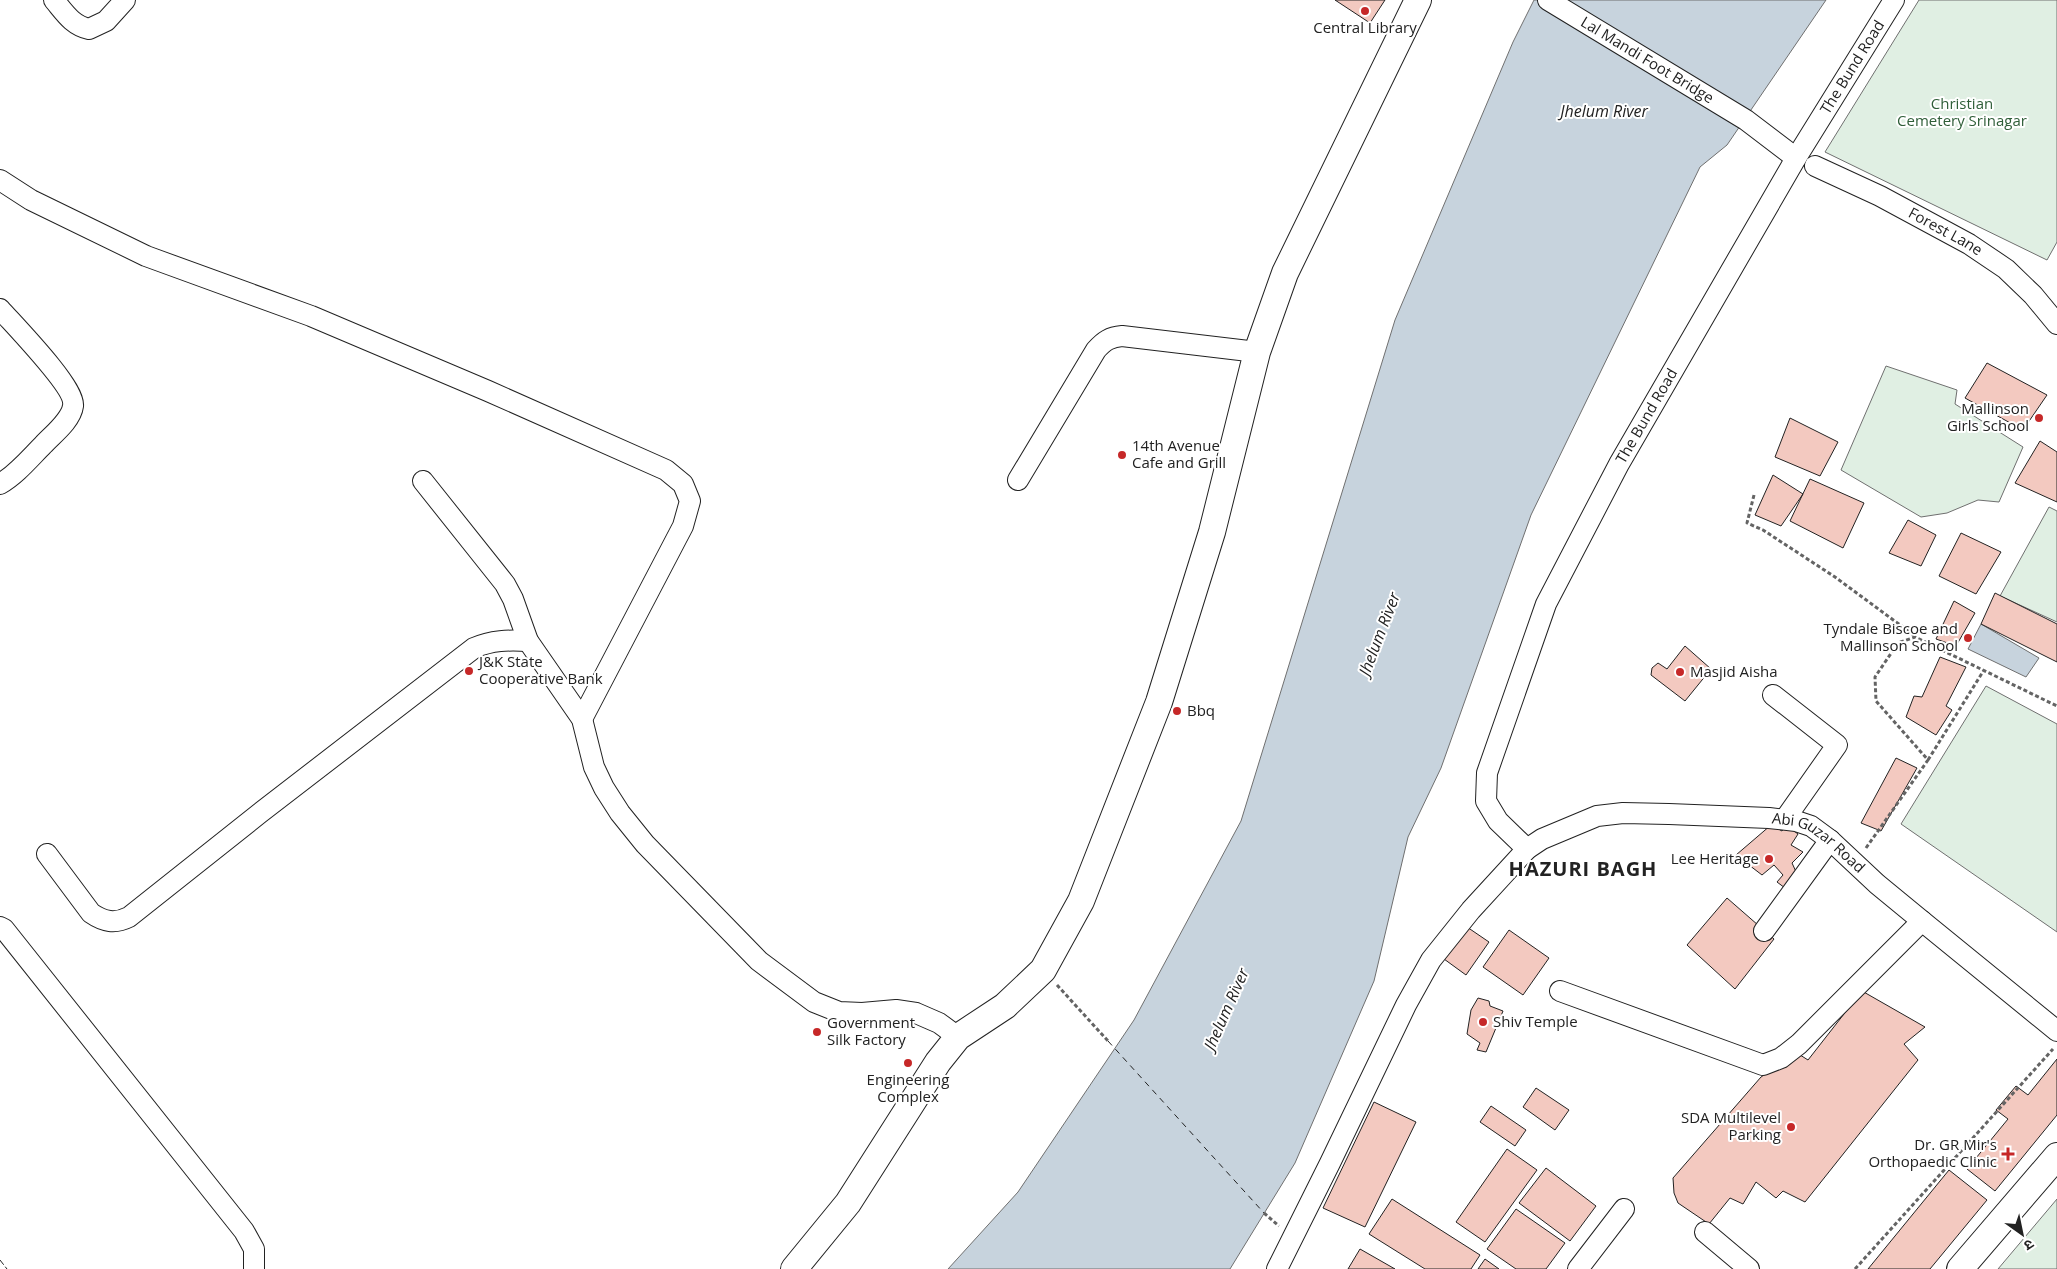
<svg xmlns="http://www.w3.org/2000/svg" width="2057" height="1269" font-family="'Open Sans','Noto Sans Devanagari',sans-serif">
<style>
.green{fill:#e0efe3;stroke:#6f6f6f}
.water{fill:#c7d3dd;stroke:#6f6f6f}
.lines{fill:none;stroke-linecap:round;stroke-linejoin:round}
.ferry{stroke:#222;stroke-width:1;stroke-dasharray:6 5;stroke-linecap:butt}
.building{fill:#f3c9c0;stroke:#222}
.minor-casing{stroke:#222;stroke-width:22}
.major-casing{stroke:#222;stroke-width:28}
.path{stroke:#646464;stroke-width:3;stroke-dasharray:4 2.5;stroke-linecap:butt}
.minor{stroke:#fff;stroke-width:20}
.major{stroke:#fff;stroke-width:26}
.fence{stroke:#222;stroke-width:1;stroke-dasharray:6 2.5;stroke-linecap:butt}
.poi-dot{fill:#c62828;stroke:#fff;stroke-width:2}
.labels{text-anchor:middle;stroke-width:4;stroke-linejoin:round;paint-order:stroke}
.poi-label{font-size:15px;fill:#222;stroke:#fff;text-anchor:start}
.street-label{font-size:15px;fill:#222;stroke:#fff}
.park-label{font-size:15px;fill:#2f5e38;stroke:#fff}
.water-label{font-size:16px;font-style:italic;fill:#222;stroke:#fff}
.district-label{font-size:20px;font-weight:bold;letter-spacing:1px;fill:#222;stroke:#fff}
</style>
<rect width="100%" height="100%" fill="#fff"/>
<path class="green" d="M1919 0H2057V242L2047 260 1825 152Z
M1886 366 1957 390 1955 404 2023 447 1999 502 1978 500 1947 513 1921 517 1841 470Z
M2049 507 2057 511V622L2000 596Z
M1986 686 2057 724V932L1901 824Z
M2057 1199V1269H1998Z"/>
<path class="water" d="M1534 0H1826L1727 145 1700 167 1531 515 1441 768 1408 837 1374 981 1295 1163 1230 1269H948L1018 1192 1134 1020 1241 821 1395 320 1513 42Z
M1981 624 2039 658 2026 677 1968 649Z"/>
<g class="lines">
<path class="ferry" d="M1108 1041 1264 1213"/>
</g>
<path class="building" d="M1335 0H1385L1370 23Z
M1987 363 2047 395 2023 430 1965 398Z
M1790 418 1838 442 1820 476 1775 457Z
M2040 441 2057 452V502L2015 483Z
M1773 475 1803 494 1781 526 1755 515Z
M1810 479 1864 503 1843 548 1790 521Z
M1908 520 1936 535 1921 566 1889 553Z
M1961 533 2001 552 1976 594 1939 576Z
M1995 593 2057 624V662L1981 624Z
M1954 601 1975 613 1956 646 1936 639Z
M1685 646 1711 669 1685 701 1651 675 1652 668 1658 663 1667 669Z
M1940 657 1966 667 1946 706 1952 710 1936 735 1906 717 1914 696 1922 697Z
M1896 758 1917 768 1881 831 1861 823Z
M1771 825 1782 831 1786 825 1798 834 1791 845 1803 852 1792 863 1798 876 1785 888 1777 882 1783 875 1774 865 1762 875 1736 855Z
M1727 898 1774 939 1735 989 1687 945Z
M1467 927 1489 942 1466 975 1444 959Z
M1509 930 1549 958 1523 995 1483 967Z
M1862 991 1925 1027 1904 1044 1918 1060 1805 1202 1783 1191 1776 1198 1756 1182 1743 1204 1730 1198 1709 1224 1678 1203 1674 1193 1673 1178 1761 1077 1797 1053 1808 1060Z
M1478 998 1489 1001 1490 1006 1503 1011 1486 1052 1477 1050 1480 1043 1467 1034 1471 1010Z
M2057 1059V1115L1995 1191 1967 1169 2008 1119 1996 1110 2016 1086 2028 1095Z
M1536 1088 1569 1110 1555 1130 1523 1107Z
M1374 1102 1416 1122 1365 1227 1323 1208Z
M1491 1106 1526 1130 1515 1146 1480 1122Z
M1507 1149 1537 1170 1485 1242 1456 1222Z
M1546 1168 1596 1206 1570 1241 1519 1203Z
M1949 1170 1987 1200 1930 1269H1868Z
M1392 1199 1480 1255 1471 1269H1425L1369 1234Z
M1516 1209 1565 1243 1546 1269H1516L1487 1249Z
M1360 1249 1395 1269H1348Z
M1485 1259 1499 1269H1478Z"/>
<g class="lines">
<defs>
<g id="minor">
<path d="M54 0C65 13 72 25 89 29L106 21 125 0"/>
<path id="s1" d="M1548 0 1746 120 1796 158"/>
<path id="s2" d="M1815 166 1880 196 1969 244 2006 269 2033 295 2057 324"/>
<path d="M0 180 31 200 146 256 311 316 488 391 666 470 683 484 690 501 683 526 582 719"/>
<path d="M0 309C14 325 76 388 73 406 71 421 52 435 43 445 30 458 16 475 0 484"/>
<path d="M1018 480 1096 350C1104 341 1110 337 1122 336L1257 352"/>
<path d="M423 481 505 584 513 599 528 641 582 719 594 767 604 788 620 813 645 844 759 961 814 1002 839 1012 862 1013 896 1010 916 1013 939 1023 958 1037"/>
<path d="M1773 695 1837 745 1785 819"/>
<path id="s3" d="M1527 849 1498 821 1486 801 1487 773 1546 604 1619 464 1796 158 1894 0"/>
<path d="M47 854 91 913C104 922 115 924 129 917L260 813 474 648C492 640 508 640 528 641"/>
<path d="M0 927 4 929 244 1231 254 1249V1269"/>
<path d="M1764 931 1830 840"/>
<path d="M1560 991 1763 1065 1781 1058 1799 1044 1922 921"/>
<path d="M1705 1232 1749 1269"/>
<path id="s4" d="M1277 1269 1330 1163 1406 1005 1431 960 1471 910 1527 849 1542 839 1597 816 1623 813 1669 814 1769 818 1796 821 1811 826 1830 840 1877 884 1922 921 2057 1031"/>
<path d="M1578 1269 1624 1209"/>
</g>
<path id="major" d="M794 1269 848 1203 938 1062 958 1037 1005 1006 1043 970 1081 901 1159 702 1212 532 1257 352 1285 273 1418 0
M1960 1269 2057 1156"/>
</defs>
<use href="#minor" class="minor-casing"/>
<use href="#major" class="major-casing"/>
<path class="path" d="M1754 495 1747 523 1763 530 1835 577 1915 636
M1928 760 1984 670
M1866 848 1928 760 1876 701 1875 677 1898 643 1915 637 2057 706
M1057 985 1108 1041
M1264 1213 1279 1226
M1855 1269 2053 1049"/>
<use href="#minor" class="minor"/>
<use href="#major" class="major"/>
<path class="fence" d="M0 1260 7 1269"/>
</g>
<g class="poi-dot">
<circle cx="1365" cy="11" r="5"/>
<circle cx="2039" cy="418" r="5"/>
<circle cx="1122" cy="455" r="5"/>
<circle cx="1968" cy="638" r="5"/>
<circle cx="469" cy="671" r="5"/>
<circle cx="1680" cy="672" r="5"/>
<circle cx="1177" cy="711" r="5"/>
<circle cx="1769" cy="859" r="5"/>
<circle cx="1483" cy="1022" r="5"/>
<circle cx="817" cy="1032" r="5"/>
<circle cx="908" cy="1063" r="5"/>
<circle cx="1791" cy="1127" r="5"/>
<path d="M2005.5 1146.5h5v5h5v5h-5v5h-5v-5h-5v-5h5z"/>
</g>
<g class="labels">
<g class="poi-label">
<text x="1365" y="33" text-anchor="middle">Central Library</text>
<text x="2029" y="414" text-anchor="end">Mallinson<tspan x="2029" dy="17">Girls School</tspan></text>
<text x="1132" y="451">14th Avenue<tspan x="1132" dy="17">Cafe and Grill</tspan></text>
<text x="1958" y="634" text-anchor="end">Tyndale Biscoe and<tspan x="1958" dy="17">Mallinson School</tspan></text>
<text x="479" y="667">J&amp;K State<tspan x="479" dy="17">Cooperative Bank</tspan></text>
<text x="1690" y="677">Masjid Aisha</text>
<text x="1187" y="716">Bbq</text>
<text x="1759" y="864" text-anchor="end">Lee Heritage</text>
<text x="1493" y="1027">Shiv Temple</text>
<text x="827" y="1028">Government<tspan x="827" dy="17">Silk Factory</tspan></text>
<text x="908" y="1085" text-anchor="middle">Engineering<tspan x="908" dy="17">Complex</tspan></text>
<text x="1781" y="1123" text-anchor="end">SDA Multilevel<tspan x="1781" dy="17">Parking</tspan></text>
<text x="1997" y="1150" text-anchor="end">Dr. GR Mir's<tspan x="1997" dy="17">Orthopaedic Clinic</tspan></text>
</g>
<g class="street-label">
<text dy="5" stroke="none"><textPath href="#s1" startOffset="116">Lal Mandi Foot Bridge</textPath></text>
<text dy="5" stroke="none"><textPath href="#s3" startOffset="889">The Bund Road</textPath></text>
<text dy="5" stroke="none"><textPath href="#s2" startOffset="146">Forest Lane</textPath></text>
<text dy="5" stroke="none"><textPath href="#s3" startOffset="484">The Bund Road</textPath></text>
<text dy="5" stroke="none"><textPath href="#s4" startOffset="799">Abi Guzar Road</textPath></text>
</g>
<g class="park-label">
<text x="1962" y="109">Christian<tspan x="1962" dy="17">Cemetery Srinagar</tspan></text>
</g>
<g class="water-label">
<text x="1604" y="117">Jhelum River</text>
<text transform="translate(1379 634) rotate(-69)" y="6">Jhelum River</text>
<text transform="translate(1226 1009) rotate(-66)" y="6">Jhelum River</text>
</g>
<g class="district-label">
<text x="1583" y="876">HAZURI BAGH</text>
</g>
</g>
<g transform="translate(2022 1234) rotate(147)" stroke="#ffffff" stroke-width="4" paint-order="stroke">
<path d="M0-4L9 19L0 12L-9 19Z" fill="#222222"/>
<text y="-8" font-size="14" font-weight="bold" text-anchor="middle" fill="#222222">उ</text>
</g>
</svg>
